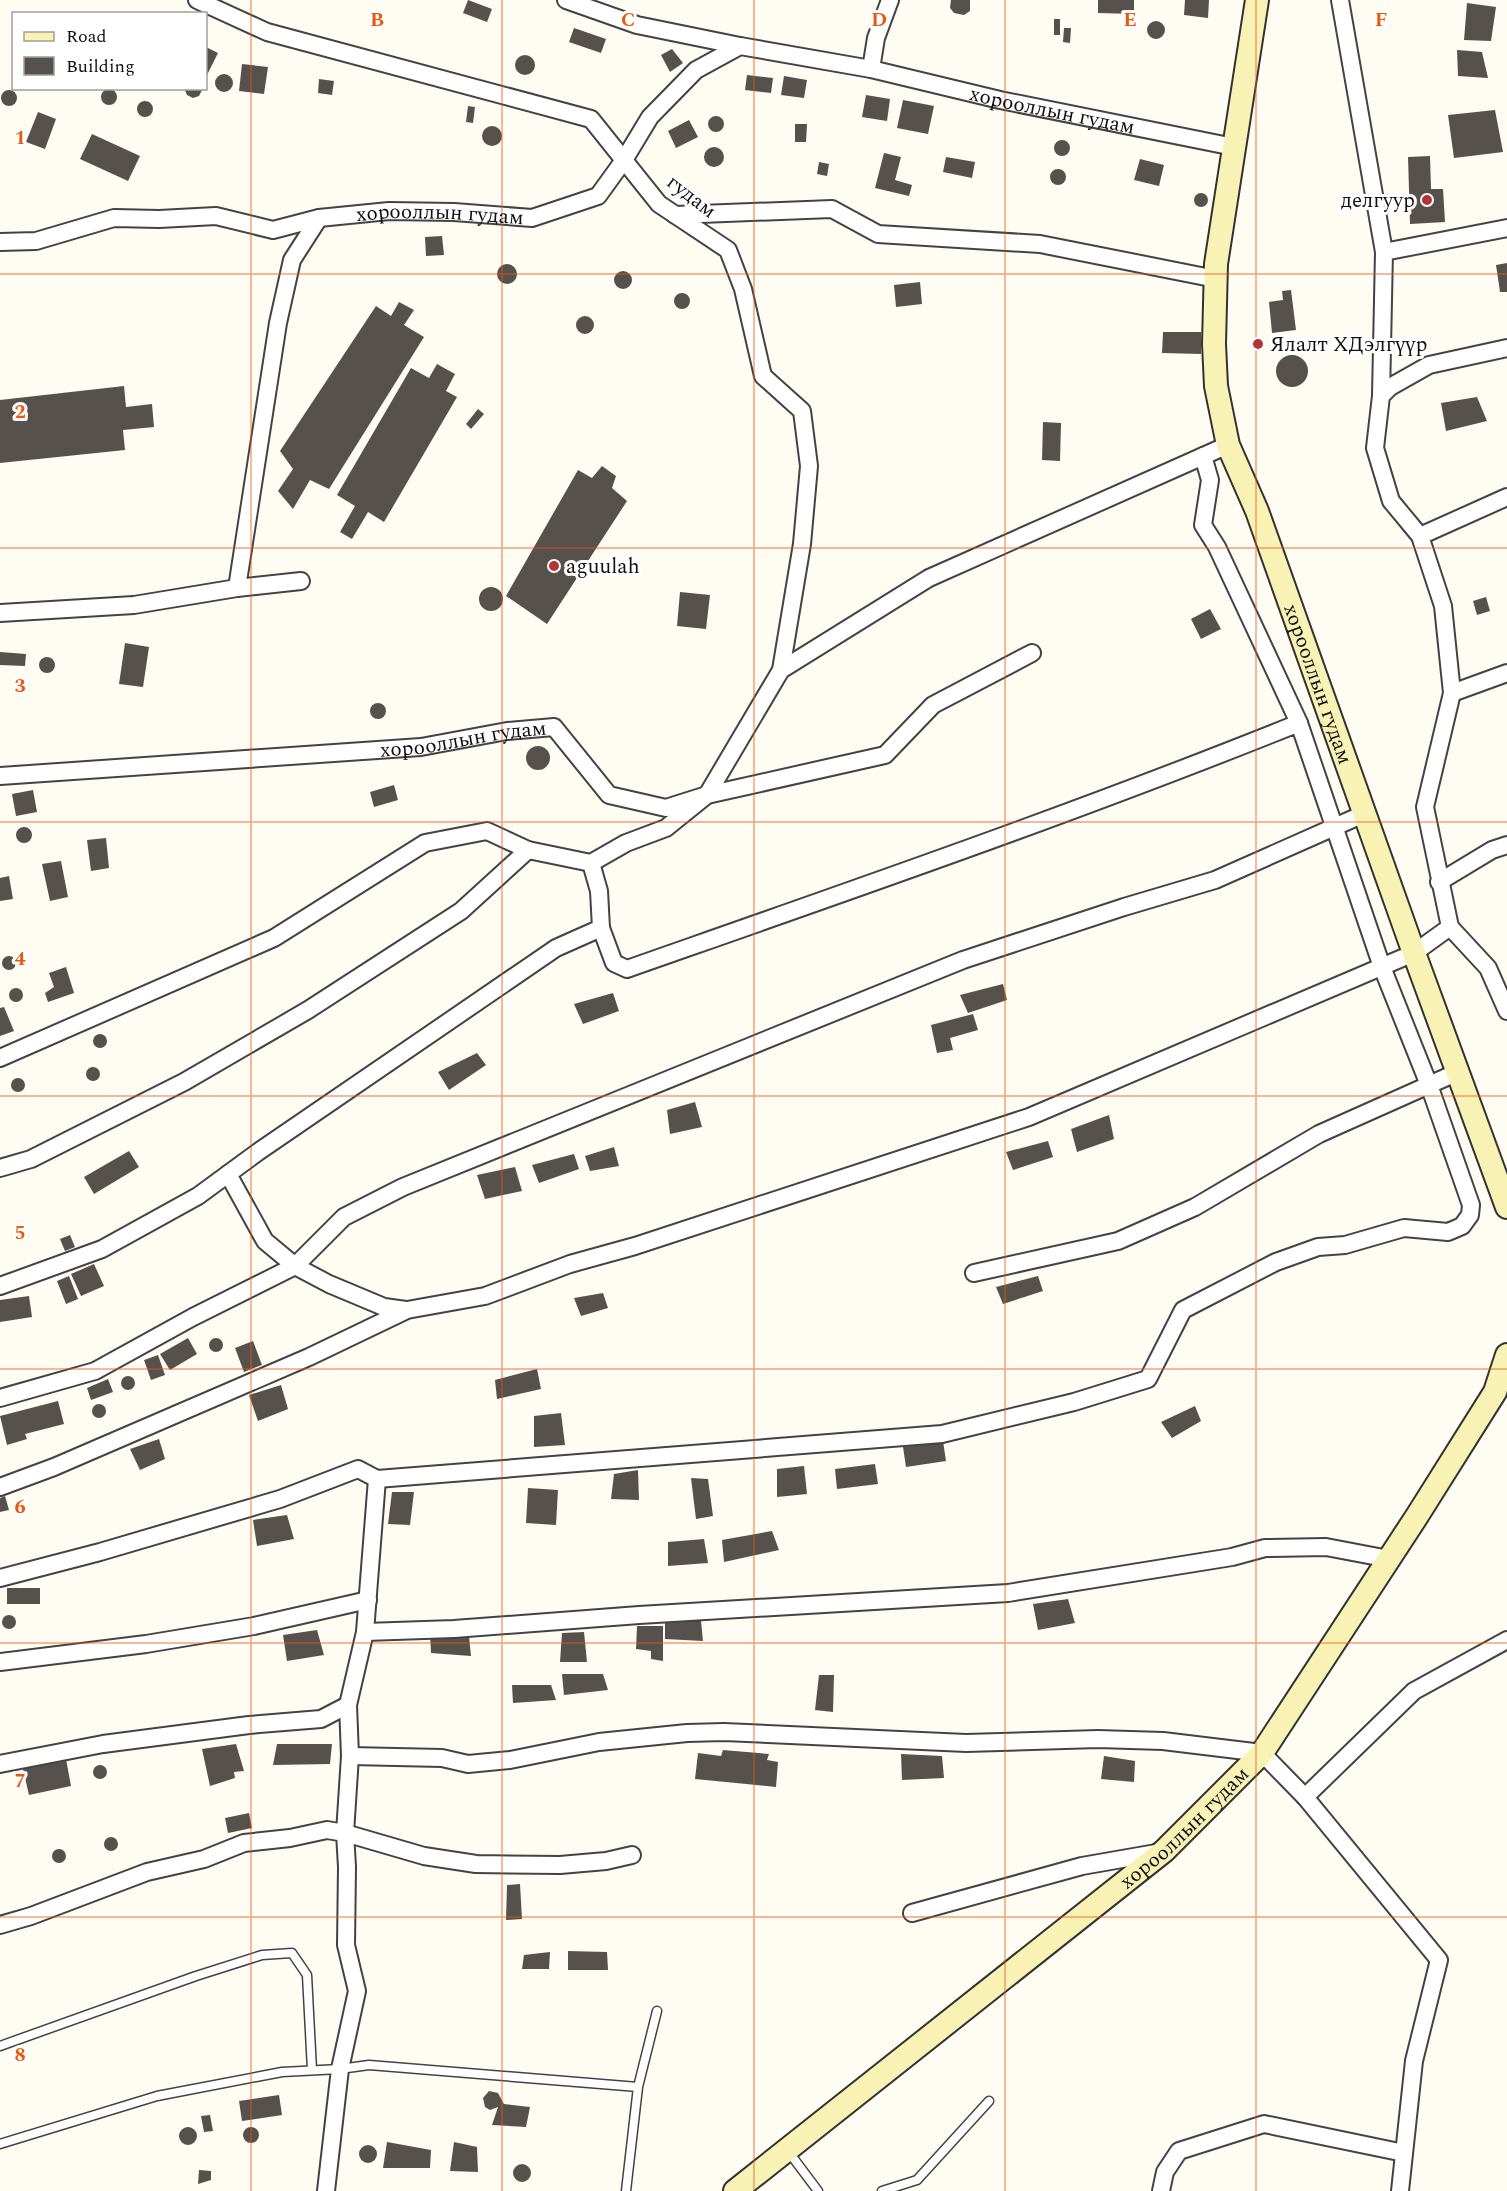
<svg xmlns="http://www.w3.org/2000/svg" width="1507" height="2191" font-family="Spectral,serif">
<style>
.building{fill:#57514d}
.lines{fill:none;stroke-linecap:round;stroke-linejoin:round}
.lane-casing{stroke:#434343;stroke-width:11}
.street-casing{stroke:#434343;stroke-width:20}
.secondary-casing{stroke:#323232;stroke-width:26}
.lane{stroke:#fff;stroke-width:8}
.street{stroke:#fff;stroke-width:16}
.secondary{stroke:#f8f3b4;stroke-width:22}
.grid{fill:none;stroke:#e8590c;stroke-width:1.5;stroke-opacity:0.55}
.poi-dot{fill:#b43333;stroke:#fff;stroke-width:2}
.labels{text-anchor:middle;stroke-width:6;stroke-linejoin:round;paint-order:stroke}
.street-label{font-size:21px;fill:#101010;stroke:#fff}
.poi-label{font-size:21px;fill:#101010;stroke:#fff;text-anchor:start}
.grid-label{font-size:20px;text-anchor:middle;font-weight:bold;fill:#e8590c;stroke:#fff;stroke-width:6;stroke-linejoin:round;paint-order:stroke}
</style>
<rect width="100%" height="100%" fill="#fefcf3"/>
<path class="building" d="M468 0 492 9 487 22 463 13Z
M951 0H970V11L964 15 954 13 950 8Z
M1098 0H1134V14L1098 13Z
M1185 0H1209L1208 18 1184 15Z
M1467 3 1496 7 1491 41 1464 40Z
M1054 19H1060V35H1054Z
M1147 30a9 9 0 1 1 18 0a9 9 0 1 1-18 0Z
M574 28 606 39 601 53 569 42Z
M1064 28H1071L1070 43 1063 42Z
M206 47 218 53 207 75H206Z
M672 49 683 63 670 72 661 55Z
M1457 50 1482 52 1488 78 1458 76Z
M515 65a10 10 0 1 1 20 0a10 10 0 1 1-20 0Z
M242 64 268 67 264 94 239 91Z
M215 83a9 9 0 1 1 18 0a9 9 0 1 1-18 0Z
M747 75 773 78 771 93 745 90Z
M784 76 807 80 804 98 781 95Z
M319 79 334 81 332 95 318 93Z
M184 88H203L199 96 193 98 187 95Z
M101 97a8 8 0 1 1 16 0a8 8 0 1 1-16 0Z
M1 98a8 8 0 1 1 16 0a8 8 0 1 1-16 0Z
M866 95 890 99 887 121 862 117Z
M903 100 934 106 928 134 897 128Z
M137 109a8 8 0 1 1 16 0a8 8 0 1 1-16 0Z
M468 106 475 107 473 123 466 122Z
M1495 110 1503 152 1454 158 1448 115Z
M38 112 56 119 45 149 26 142Z
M708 124a8 8 0 1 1 16 0a8 8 0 1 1-16 0Z
M689 120 698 137 676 148 668 131Z
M795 124H807L806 142H795Z
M482 136a10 10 0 1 1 20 0a10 10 0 1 1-20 0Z
M92 134 140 156 128 181 80 159Z
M1054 148a8 8 0 1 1 16 0a8 8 0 1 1-16 0Z
M704 157a10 10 0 1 1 20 0a10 10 0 1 1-20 0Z
M884 153 901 157 895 180 912 185 909 196 875 188Z
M1430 156 1431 189H1443L1445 222 1410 224 1408 157Z
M946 157 975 162 972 178 943 172Z
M1140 159 1164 165 1159 186 1134 180Z
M819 162 829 164 827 176 817 174Z
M1050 177a8 8 0 1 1 16 0a8 8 0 1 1-16 0Z
M1194 200a7 7 0 1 1 14 0a7 7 0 1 1-14 0Z
M442 236 444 255 426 256 425 237Z
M1507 263V292H1500L1496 265Z
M497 274a10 10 0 1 1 20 0a10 10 0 1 1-20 0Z
M614 280a9 9 0 1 1 18 0a9 9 0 1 1-18 0Z
M920 282 922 304 896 307 894 285Z
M1291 290 1296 330 1272 333 1269 302 1283 300 1282 291Z
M674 301a8 8 0 1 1 16 0a8 8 0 1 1-16 0Z
M399 302 414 310 404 325 424 337 329 489 310 480 293 509 278 491 293 469 280 451 376 306 391 316Z
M576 325a9 9 0 1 1 18 0a9 9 0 1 1-18 0Z
M1163 332H1201V354L1162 353Z
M1276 371a16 16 0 1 1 32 0a16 16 0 1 1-32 0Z
M437 364 455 374 446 391 457 397 384 522 368 512 352 539 340 532 355 506 337 495 411 368 429 378Z
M124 386 126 407 152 404 154 427 123 430 125 450 0 463V400Z
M1477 397 1487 421 1446 431 1441 403Z
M478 409 484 414 471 429 466 424Z
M1043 422 1061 423 1060 461 1042 460Z
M602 466 616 476 612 488 627 501 547 624 506 596 578 470 592 478Z
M479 599a12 12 0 1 1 24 0a12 12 0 1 1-24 0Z
M680 592 710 595 706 629 677 626Z
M1486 597 1490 611 1477 615 1473 601Z
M1210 609 1221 629 1201 639 1191 619Z
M125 643 149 647 143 687 119 684Z
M0 652 26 654 25 666 0 665Z
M39 665a8 8 0 1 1 16 0a8 8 0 1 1-16 0Z
M370 711a8 8 0 1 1 16 0a8 8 0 1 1-16 0Z
M526 758a12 12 0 1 1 24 0a12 12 0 1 1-24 0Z
M394 785 398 800 374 807 370 792Z
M33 790 37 812 16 816 12 794Z
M16 835a8 8 0 1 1 16 0a8 8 0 1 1-16 0Z
M106 838 109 868 91 871 87 840Z
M61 861 68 897 50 901 42 864Z
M9 876 13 899 0 901V878Z
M2 963a7 7 0 1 1 14 0a7 7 0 1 1-14 0Z
M66 967 74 993 48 1002 45 993 54 987 49 973Z
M1003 984 1007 1000 968 1013 960 995Z
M9 995a7 7 0 1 1 14 0a7 7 0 1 1-14 0Z
M613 993 619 1011 583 1024 574 1004Z
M4 1007 14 1031 0 1036V1008Z
M973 1014 978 1030 950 1038 953 1050 937 1053 931 1025Z
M93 1041a7 7 0 1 1 14 0a7 7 0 1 1-14 0Z
M477 1053 486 1065 449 1090 438 1072Z
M86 1074a7 7 0 1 1 14 0a7 7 0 1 1-14 0Z
M11 1085a7 7 0 1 1 14 0a7 7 0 1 1-14 0Z
M695 1102 702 1127 670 1134 667 1110Z
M1109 1115 1114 1139 1077 1152 1071 1129Z
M1048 1141 1053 1157 1013 1170 1006 1152Z
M614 1147 619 1166 590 1171 585 1156Z
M129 1151 139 1167 94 1194 84 1177Z
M574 1154 579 1169 539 1183 532 1165Z
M515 1167 522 1191 485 1199 477 1175Z
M70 1235 75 1247 65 1251 60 1239Z
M94 1264 104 1286 81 1296 71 1274Z
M69 1276 78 1299 66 1304 57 1281Z
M1038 1276 1043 1291 1003 1304 996 1287Z
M603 1293 608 1308 581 1316 574 1298Z
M29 1296 32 1317 0 1322V1300Z
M188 1338 197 1354 170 1370 160 1354Z
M209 1345a7 7 0 1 1 14 0a7 7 0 1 1-14 0Z
M253 1341 262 1365 244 1372 235 1348Z
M158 1355 165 1375 151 1380 144 1360Z
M537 1369 541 1389 497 1399 495 1380Z
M121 1383a7 7 0 1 1 14 0a7 7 0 1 1-14 0Z
M108 1379 113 1392 91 1400 87 1388Z
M281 1385 288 1409 258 1421 249 1395Z
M58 1401 64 1424 25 1434 27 1439 7 1445 0 1416Z
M92 1411a7 7 0 1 1 14 0a7 7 0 1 1-14 0Z
M1195 1406 1201 1421 1172 1438 1161 1422Z
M561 1413 565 1445 534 1447V1416Z
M159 1439 165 1459 140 1470 130 1449Z
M943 1441 946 1461 906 1467 903 1447Z
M875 1464 878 1484 837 1489 835 1469Z
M804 1466 807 1494 777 1497V1469Z
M638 1470 639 1500 611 1499 614 1474Z
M691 1478 708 1479 713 1516 696 1519Z
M528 1488 558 1490 556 1525 526 1523Z
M392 1492H414L410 1525 388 1524Z
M5 1496 9 1510 0 1512V1498Z
M287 1515 294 1539 257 1546 253 1520Z
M772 1531 779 1550 724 1562 722 1540Z
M704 1539 708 1563 668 1566V1542Z
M7 1588H40V1604H7Z
M1068 1599 1075 1623 1038 1630 1033 1604Z
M2 1622a7 7 0 1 1 14 0a7 7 0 1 1-14 0Z
M665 1619 701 1621 703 1641 665 1639Z
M637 1626H663V1661L651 1659V1651L636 1649Z
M317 1630 324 1655 287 1661 283 1635Z
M584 1632 587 1662H560L562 1633Z
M430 1634 469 1636 471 1656 431 1653Z
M562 1674H603L608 1690 564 1695Z
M819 1675H834L833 1712 815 1710Z
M512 1685H551L556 1700 513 1703Z
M236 1744 244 1771 234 1772 235 1778 210 1786 202 1749Z
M277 1744H332L330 1764 273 1765Z
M723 1750 769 1754 767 1760 778 1762 776 1787 695 1779 698 1753 721 1756Z
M901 1754 942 1756 944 1778 902 1780Z
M1104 1756 1135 1761 1134 1782 1101 1779Z
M66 1759 71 1786 29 1795 23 1769Z
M93 1772a7 7 0 1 1 14 0a7 7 0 1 1-14 0Z
M249 1813 252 1828 228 1833 225 1818Z
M104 1844a7 7 0 1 1 14 0a7 7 0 1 1-14 0Z
M52 1856a7 7 0 1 1 14 0a7 7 0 1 1-14 0Z
M520 1884 522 1919 506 1920 507 1885Z
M568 1951 607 1952 608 1970H568Z
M550 1952 549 1969H522L524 1955Z
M489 2091 498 2093 504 2104 530 2107 526 2127 492 2125 498 2107 490 2110 485 2107 483 2098Z
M279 2095 282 2115 242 2121 239 2101Z
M210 2115 213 2131 204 2132 201 2116Z
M243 2135a8 8 0 1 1 16 0a8 8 0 1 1-16 0Z
M179 2136a9 9 0 1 1 18 0a9 9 0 1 1-18 0Z
M387 2142 431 2150 430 2168H383Z
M454 2142 477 2147 478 2172 450 2171Z
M359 2154a9 9 0 1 1 18 0a9 9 0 1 1-18 0Z
M513 2173a9 9 0 1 1 18 0a9 9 0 1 1-18 0Z
M199 2170 211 2171V2180L198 2184Z"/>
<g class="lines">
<defs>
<path id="lane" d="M0 2046 196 1976 262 1955 292 1953 307 1975 312 2070
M0 2144 157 2096 282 2072 340 2069 369 2065 638 2087
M788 2151 818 2191
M626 2191 638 2087 657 2011
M882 2191 917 2180 989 2101"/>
<g id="street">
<path d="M197 0 267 32 591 119 659 204 728 250 743 289 763 376 802 411 809 466 802 544 781 670"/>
<path d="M566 0 637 25 740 46"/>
<path d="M1340 0 1384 252"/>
<path id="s1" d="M871 69 1000 100 1234 147"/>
<path d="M675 215 832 209 878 234 1040 244 1216 279"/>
<path id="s2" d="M0 242 36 241 114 218 159 219 216 216 273 230 319 218 389 211 454 212 532 218 598 196 624 160 650 117 696 70 740 46 871 69 876 38 890 0"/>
<path d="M1381 396 1384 252 1507 228"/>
<path d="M1203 456 1210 480 1203 525 1217 547 1299 723"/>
<path d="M1420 536 1507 497"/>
<path d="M237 588 278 323 292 260 319 218"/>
<path d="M0 613 134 605 237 588 301 581"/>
<path d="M1452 693 1507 673"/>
<path id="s3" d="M0 776 421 747 507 731 554 727 609 795 666 808 707 795 885 755 933 705 1032 653"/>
<path d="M1439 882 1492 850 1507 845"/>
<path d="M1450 927 1488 968 1507 1011"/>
<path d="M0 1058 274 938 425 843 487 831 528 850 591 863 626 843 666 828 707 795 781 670 929 578 1228 445"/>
<path d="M0 1168 31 1159 184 1082 308 1010 461 911 528 850"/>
<path d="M228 1174 265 1241 295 1266 329 1284 384 1307 406 1310"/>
<path d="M974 1273 1118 1241 1195 1207 1319 1134 1458 1072"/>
<path d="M0 1286 102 1249 198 1196 258 1152 556 948 601 928 599 891 591 863"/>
<path d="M0 1398 95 1371 193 1317 295 1266 344 1217 403 1187 963 960 1124 907 1215 880 1366 813"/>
<path d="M377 1479 942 1434 1074 1402 1148 1379 1183 1310 1276 1262 1318 1247 1345 1245 1404 1228 1448 1232 1462 1226 1470 1215 1471 1205 1429 1085 1382 967 1299 723C1078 812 852 890 627 969L614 963 601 928"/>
<path d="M0 1487 54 1467 309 1357 407 1310 485 1296 570 1264 635 1246 1029 1117 1414 953 1450 927 1425 807 1452 693 1443 606 1420 536 1391 501 1375 448 1381 396 1390 387 1429 365 1507 348"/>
<path d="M0 1578 100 1552 280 1499 358 1469 377 1479 365 1632 348 1705 350 1756 345 1833 347 1867 346 1945 357 1991 340 2069 326 2191"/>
<path d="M365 1632 454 1629 639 1615 1008 1593 1232 1557 1265 1548 1326 1547 1389 1559"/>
<path d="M0 1662 146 1644 254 1626 368 1600"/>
<path d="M350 1756 442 1758 468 1764 510 1760 599 1742 687 1733 724 1732 966 1743 1098 1739 1163 1741 1262 1753 1305 1797 1439 1960 1414 2061 1400 2191"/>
<path d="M0 1764 103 1744 249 1725 321 1719 348 1705"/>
<path d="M1305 1797 1414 1691 1507 1640"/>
<path d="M912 1913 1082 1866 1162 1852"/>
<path d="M0 1925 31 1916 147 1872 204 1859 244 1843 290 1838 327 1830 345 1833 424 1856 476 1864 560 1865 606 1861 632 1855"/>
<path d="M1161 2191 1165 2172 1179 2151 1264 2124 1404 2153"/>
</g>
<g id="secondary">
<path id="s4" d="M1257 0 1216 264 1214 344 1216 386 1228 445 1257 511 1414 953 1507 1207"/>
<path id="s5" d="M735 2191 1164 1851 1262 1753 1417 1516 1495 1392 1507 1355"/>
</g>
</defs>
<use href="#lane" class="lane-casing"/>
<use href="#street" class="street-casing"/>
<use href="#secondary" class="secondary-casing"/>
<use href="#lane" class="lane"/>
<use href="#street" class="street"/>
<use href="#secondary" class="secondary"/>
</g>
<path class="grid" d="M251 0V2191M502 0V2191M754 0V2191M1005 0V2191M1256 0V2191M0 274H1507M0 548H1507M0 822H1507M0 1096H1507M0 1369H1507M0 1643H1507M0 1917H1507"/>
<g class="poi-dot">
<circle cx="1427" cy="200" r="6"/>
<circle cx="1258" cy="344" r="6"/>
<circle cx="554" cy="566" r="6"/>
</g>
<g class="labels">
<g class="street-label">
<text dy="7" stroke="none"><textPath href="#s1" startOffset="186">хорооллын гудам</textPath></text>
<text transform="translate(692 196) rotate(38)" y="7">гудам</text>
<text dy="7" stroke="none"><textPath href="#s2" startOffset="447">хорооллын гудам</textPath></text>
<text dy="7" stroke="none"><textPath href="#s4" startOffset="705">хорооллын гудам</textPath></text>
<text dy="7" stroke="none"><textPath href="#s3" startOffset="465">хорооллын гудам</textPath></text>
<text dy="7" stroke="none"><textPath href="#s5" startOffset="578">хорооллын гудам</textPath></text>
</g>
<g class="poi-label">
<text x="1415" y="207" text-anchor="end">делгуур</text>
<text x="1270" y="351">Ялалт ХДэлгүүр</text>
<text x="566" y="573">aguulah</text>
</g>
</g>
<g class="grid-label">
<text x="377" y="26">B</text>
<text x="628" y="26">C</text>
<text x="879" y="26">D</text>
<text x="1130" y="26">E</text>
<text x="1381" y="26">F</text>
<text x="20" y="144">1</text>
<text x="20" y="418">2</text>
<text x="20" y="692">3</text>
<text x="20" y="965">4</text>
<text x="20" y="1239">5</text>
<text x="20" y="1513">6</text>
<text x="20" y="1787">7</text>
<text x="20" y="2061">8</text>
</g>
<rect x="12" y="12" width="195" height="78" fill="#ffffff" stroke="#9f9f9f" stroke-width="1.5"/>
<rect x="24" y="32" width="30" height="9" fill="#f8f3b4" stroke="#9f9f9f" stroke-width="1.5"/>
<text x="66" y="42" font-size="18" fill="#101010">Road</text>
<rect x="24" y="57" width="30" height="18" fill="#57514d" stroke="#9f9f9f" stroke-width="1.5"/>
<text x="66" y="72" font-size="18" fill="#101010">Building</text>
</svg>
